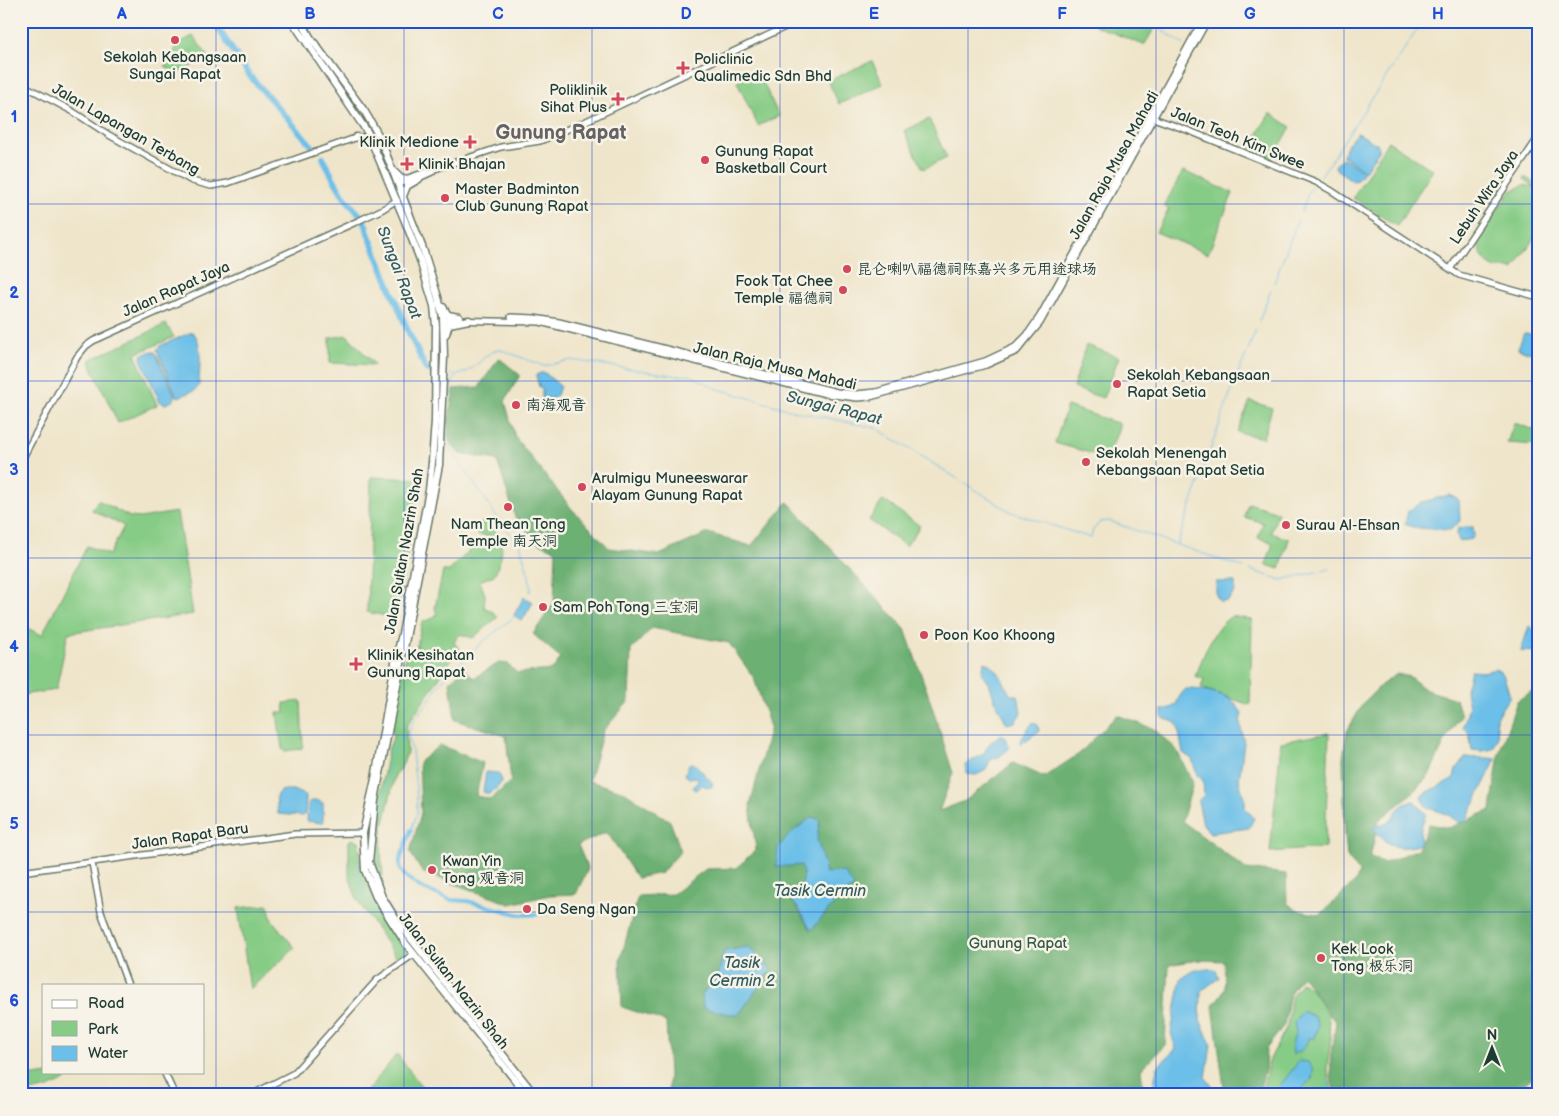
<svg xmlns="http://www.w3.org/2000/svg" width="1559" height="1116" font-family="'Balsamiq Sans','LXGW WenKai TC',sans-serif">
<style>
.green{fill:#87cc86;stroke:#53845d}
.forest{fill:#6db073;stroke:#467654;fill-rule:evenodd}
.water{fill:#6cbfe8;stroke:#467e8e}
.lines{fill:none;stroke-linecap:round;stroke-linejoin:round}
.stream{stroke:#6cbfe8;stroke-width:1}
.canal{stroke:#6cbfe8;stroke-width:4}
.river{stroke:#6cbfe8;stroke-width:6}
.secondary-casing{stroke:#687868;stroke-width:8}
.highway-casing{stroke:#687868;stroke-width:9}
.secondary{stroke:#fff;stroke-width:5}
.highway{stroke:#fff;stroke-width:6}
.grid{fill:none;stroke:#1d4ed8;stroke-width:1;stroke-opacity:0.55}
.poi-dot{fill:#d1495b;stroke:#f7f3e8;stroke-width:2}
.labels{text-anchor:middle;stroke-width:5;stroke-linejoin:round;paint-order:stroke}
.poi-label{font-size:15px;fill:#1f3d34;stroke:#f7f3e8;text-anchor:start}
.street-label{font-size:15px;fill:#1f3d34;stroke:#f7f3e8}
.park-label{font-size:15px;fill:#345a44;stroke:#f7f3e8}
.water-label{font-size:16px;font-style:italic;fill:#325e61;stroke:#f7f3e8}
.district-label{font-size:20px;font-weight:bold;fill:#656363;stroke:#f7f3e8}
.neatline{fill:none;stroke:#1d4ed8;stroke-width:2}
.grid-label{font-size:16px;text-anchor:middle;font-weight:bold;fill:#1d4ed8}
</style>
<rect width="100%" height="100%" fill="#f7f3e8"/>
<filter id="ink" filterUnits="userSpaceOnUse"><feTurbulence type="fractalNoise" baseFrequency=".02" numOctaves="2"/><feDisplacementMap in="SourceGraphic" scale="10" xChannelSelector="R" yChannelSelector="G"/><feConvolveMatrix kernelMatrix="1 2 1 2 8 2 1 2 1" color-interpolation-filters="sRGB"/></filter>
<filter id="wash" filterUnits="userSpaceOnUse"><feTurbulence type="fractalNoise" baseFrequency=".0096" numOctaves="4" result="noise"/><feDisplacementMap in="SourceGraphic" scale="20" xChannelSelector="R" yChannelSelector="G"/><feGaussianBlur stdDeviation="1.12" result="paint"/><feColorMatrix in="noise" values="0 0 0 0 0 0 0 0 0 0 0 0 0 0 0 0 0 1.4 0 .05"/><feComposite in="paint" operator="in"/></filter>
<g filter="url(#wash)">
<rect width="100%" height="100%" fill="#efe5ca"/>
<path class="green" d="M1102 21H1146L1155 27 1145 44H1141L1094 25Z
M193 36 209 57 175 74 165 66 179 43Z
M872 61 883 84 839 104 828 81Z
M758 72 779 116 758 126 737 82Z
M1270 113 1291 127 1272 160 1248 150Z
M929 119 947 158 923 169 904 131Z
M1388 141 1433 170 1397 226 1353 198Z
M1183 171 1233 193 1208 254 1156 232 1169 209 1164 206Z
M1525 177 1538 185V232L1513 270C1508 266 1504 269 1498 268 1484 266 1477 250 1479 237L1511 191 1524 185 1535 187 1524 179Z
M166 324 174 337 135 354 157 405 118 423 93 370 90 360Z
M347 335 375 365 330 363V338Z
M1086 345 1119 357 1103 398 1073 388Z
M1250 401 1272 408 1263 438 1237 432Z
M1067 406 1120 424 1108 458 1055 443Z
M1514 423 1538 431V445L1507 443Z
M371 477 420 479 396 618 367 612Z
M98 500 130 517 140 518 177 512 193 614 68 633 56 690 21 695V629H29L42 635 87 546 109 555 124 526 92 510Z
M883 500 920 526 906 546 869 520Z
M1248 503 1278 512 1271 533 1289 539 1280 569 1266 565 1273 543 1258 538 1263 523 1244 517Z
M485 521C506 536 505 554 494 575L480 581 485 595 484 607 493 612 498 617 473 638 460 634 454 642 460 651 451 660 406 727 407 752 403 764 395 775 382 832 381 853 383 877 377 872 373 834 388 750 393 738 392 727 405 658 415 654 422 622 431 619 437 614 435 608 443 571H449L475 545 490 543 491 537 477 534V526Z
M1232 616 1252 620 1250 705 1201 688 1204 679 1195 676C1204 656 1212 628 1232 616Z
M301 701 303 746 301 749 285 751 282 749 277 713 285 712 284 703Z
M1329 733 1325 848 1270 852 1281 742Z
M351 839 359 841 361 866 371 892 408 950 397 958 357 900 349 875V841Z
M268 905 272 920 295 948 250 989 238 908Z
M1302 982 1311 989 1328 1014 1331 1038 1327 1069 1333 1095H1261L1270 1059 1287 1026 1292 995Z
M397 1054 428 1095H364Z
M61 1072H81L49 1088 21 1094V1078Z"/>
<path class="forest" d="M499 358 520 375 505 401 515 437 571 508 609 548 659 555 708 533 751 546 788 502 905 629 929 697 953 773 939 811 965 801 1013 763 1044 777 1079 754 1117 715 1154 729 1176 749 1193 783 1182 821 1246 869 1286 874 1287 903 1296 910 1320 915 1356 881 1359 872 1347 856 1345 835 1343 758 1347 731 1364 702 1381 685 1397 674 1410 677 1426 690 1456 699 1461 716 1448 735 1428 777 1409 796 1379 820 1370 857 1385 863 1418 849 1429 824 1449 828 1491 810 1499 754 1517 701 1538 687V1073L1519 1088 1517 1095H1336C1326 1070 1332 1048 1336 1023L1302 975 1290 993 1284 1025 1266 1049 1265 1070 1258 1095H1225L1213 1006 1225 989 1224 961 1197 960 1169 965 1165 1045 1141 1070 1144 1095H668L669 1074 666 1022 622 1007 620 961 638 896 673 894 706 869 737 868 756 849 750 806 770 727 754 678 729 643 652 628 631 650 629 701 603 731 589 781 625 792 670 821 681 851 661 873 637 878 607 832 578 845 588 869 576 894 550 895 510 904 422 872 410 852 421 813 419 762 440 745 483 763 476 796 491 799 511 781 506 736 455 720 450 682 463 668 474 678 499 663 508 664 517 673 552 670 561 658 533 634 554 603 556 550 537 542 515 517 497 460 459 454 449 440 448 421 454 389 479 387ZM820 820 817 838 826 873 854 887 842 895 811 930 792 901C802 888 806 880 801 864L776 867ZM724 951 770 971 739 1014C717 1014 714 1012 702 994L718 977Z"/>
<path class="water" d="M1358 133 1378 145V151L1365 171 1343 156C1344 148 1352 137 1358 133Z
M1342 158 1364 171 1357 180 1353 181 1336 169 1335 166Z
M192 332C204 340 199 371 199 385L196 390 178 397 176 395 157 350 160 346Z
M1524 333 1538 336V345L1535 354 1518 349Z
M152 351 156 353 175 396 174 400 166 404 160 402 141 359 142 355Z
M541 373H545L560 386 557 395 553 399 548 398 544 400 543 405 541 404 540 400 542 398V389L539 387 536 375Z
M1449 495 1459 500 1460 521 1450 530 1416 528 1405 524 1408 511 1423 502Z
M1464 527H1473L1474 536 1472 539 1459 541 1457 533 1458 528 1462 529Z
M1216 582H1235V591L1228 601 1220 602 1216 595Z
M524 597 533 602 522 621 514 615Z
M1529 626C1539 633 1538 641 1538 652L1521 651Z
M984 662C999 666 1004 683 1010 695H1018L1021 713 1015 722 1007 724 995 701 989 683 982 674Z
M1496 669 1503 674 1510 696 1496 717 1498 737 1493 749 1482 751 1472 750 1469 733 1463 727 1469 707 1466 690 1471 671 1483 672Z
M1186 689C1200 689 1220 692 1231 700 1235 703 1239 709 1242 713L1240 722 1244 743 1239 781 1245 801V808L1254 818 1249 828 1210 833 1203 824 1198 801 1204 795 1203 780 1197 775 1192 759 1183 753 1178 727 1175 722 1162 718V710C1182 707 1174 699 1186 689Z
M1033 723 1038 725 1039 731 1021 744 1020 742 1029 727Z
M1000 735H1003L1010 748 999 757 990 760 986 770 976 775 967 774 965 765 983 754 990 743Z
M1466 757C1476 759 1486 757 1496 759L1466 821 1458 822C1453 819 1449 814 1444 813 1431 808 1426 811 1421 796L1454 778 1456 770Z
M693 763C699 767 706 777 713 783L712 787H708L702 785 697 790 693 788 699 779 695 777 689 778 685 775 689 764Z
M486 772 498 773 502 780 498 787 489 794 483 792Z
M286 790H293L306 796 305 814 303 816 278 814 276 796 280 791Z
M316 800 323 803V822L321 823 307 821 308 804 309 802Z
M1414 801 1426 814 1421 827 1420 844C1399 852 1385 845 1373 828L1392 820C1396 809 1402 804 1414 801Z
M812 817 820 820 817 838 826 873 844 872 854 887 842 895 811 930 798 908 792 901C802 889 806 880 801 865L776 867 778 848 791 833Z
M747 947 759 956 771 970 739 1014H729L703 1008 702 994 718 977 724 951Z
M1196 969H1215L1219 978 1201 991 1200 1020 1211 1044 1206 1078 1215 1090V1095H1152L1157 1067 1176 1049 1171 1033 1181 979Z
M1302 1011 1315 1017 1318 1027 1314 1038H1308C1306 1048 1302 1050 1293 1055L1292 1043 1296 1032 1294 1022Z
M1299 1061 1308 1062 1313 1070 1312 1079 1295 1095H1275L1279 1087Z"/>
<g class="lines">
<path class="stream" d="M1149 21 1184 45
M1320 177 1423 21
M1301 213 1308 193 1313 186
M1274 283 1298 220
M1259 321 1271 290
M450 374C464 378 476 365 485 357 489 353 495 351 499 349L544 366 571 360 679 376 690 375 715 388 794 411 876 428 1011 512 1091 538 1093 530 1100 522 1109 521 1244 568
M455 377C446 398 442 427 451 449L501 523 520 544 529 576 531 589 530 592
M1209 454 1230 394 1256 330
M1177 545 1207 459
M1250 570 1281 580 1330 569
M379 829 393 748 399 739 407 734
M411 830 417 814V798L412 751 408 734 413 722 427 703 440 683 485 640 515 616
M358 859V871L365 897 407 952
M1328 1080 1331 1095"/>
<path class="canal" d="M411 830 400 860V868L405 876 421 888 451 900 467 901 521 915 541 914 559 910"/>
<path class="river" d="M213 21 250 76 313 147
M323 158C330 172 337 187 347 200 356 213 365 215 368 233L408 331 426 369 432 371"/>
</g>
</g>
<g filter="url(#ink)">
<g class="lines">
<defs>
<path id="secondary" d="M21 84 72 111 109 135 192 181 211 186 228 183 358 137
M21 97 24 85
M1153 118 1187 130 1316 182 1332 191 1459 275 1538 297
M395 172 402 179 408 178 501 147 540 141 582 123 798 21
M398 183 410 182 432 172
M1450 269 1538 138
M511 317 534 318 559 322 837 392 856 394 876 392 985 361 1015 347 1027 335 1040 316 1202 21
M443 320 540 322 826 394 857 398 870 397 986 365 1017 351 1040 323 1207 21
M21 461 77 357 86 346 93 341 358 221 383 209 397 200
M92 863 101 912 128 985
M21 872 295 834 363 833
M164 1072 175 1095
M251 1095 294 1073 377 980 414 954"/>
<path id="highway" d="M292 21 368 133 405 221 419 257 434 306 436 326 435 421 432 462 429 490 402 634 395 663 375 779 363 833 365 870 376 897 406 944 527 1095
M301 21 310 37 365 112 380 138 423 249 438 297 443 317 444 357 439 465 375 800 369 862 382 897 397 921 451 990 535 1095
M356 137 365 138 371 142
M403 196 407 186 419 179
M443 307 448 315 459 317
M446 334 449 324 469 320"/>
</defs>
<use href="#secondary" class="secondary-casing"/>
<use href="#highway" class="highway-casing"/>
<use href="#secondary" class="secondary"/>
<use href="#highway" class="highway"/>
</g>
</g>
<path class="grid" d="M216 21V1095M404 21V1095M592 21V1095M780 21V1095M968 21V1095M1156 21V1095M1344 21V1095M21 204H1538M21 381H1538M21 558H1538M21 735H1538M21 912H1538"/>
<g class="poi-dot">
<circle cx="175" cy="40" r="5"/>
<path d="M680.5 60.5h5v5h5v5h-5v5h-5v-5h-5v-5h5z"/>
<path d="M615.5 91.5h5v5h5v5h-5v5h-5v-5h-5v-5h5z"/>
<path d="M467.5 134.5h5v5h5v5h-5v5h-5v-5h-5v-5h5z"/>
<circle cx="705" cy="160" r="5"/>
<path d="M404.5 156.5h5v5h5v5h-5v5h-5v-5h-5v-5h5z"/>
<circle cx="445" cy="198" r="5"/>
<circle cx="847" cy="269" r="5"/>
<circle cx="843" cy="290" r="5"/>
<circle cx="1117" cy="384" r="5"/>
<circle cx="516" cy="405" r="5"/>
<circle cx="1086" cy="462" r="5"/>
<circle cx="582" cy="487" r="5"/>
<circle cx="508" cy="507" r="5"/>
<circle cx="1286" cy="525" r="5"/>
<circle cx="543" cy="607" r="5"/>
<circle cx="924" cy="635" r="5"/>
<path d="M353.5 656.5h5v5h5v5h-5v5h-5v-5h-5v-5h5z"/>
<circle cx="432" cy="870" r="5"/>
<circle cx="527" cy="909" r="5"/>
<circle cx="1321" cy="958" r="5"/>
</g>
<g class="labels">
<g class="poi-label">
<text x="175" y="62" text-anchor="middle">Sekolah Kebangsaan<tspan x="175" dy="17">Sungai Rapat</tspan></text>
<text x="694" y="64">Policlinic<tspan x="694" dy="17">Qualimedic Sdn Bhd</tspan></text>
<text x="607" y="95" text-anchor="end">Poliklinik<tspan x="607" dy="17">Sihat Plus</tspan></text>
<text x="459" y="147" text-anchor="end">Klinik Medione</text>
<text x="715" y="156">Gunung Rapat<tspan x="715" dy="17">Basketball Court</tspan></text>
<text x="418" y="169">Klinik Bhajan</text>
<text x="455" y="194">Master Badminton<tspan x="455" dy="17">Club Gunung Rapat</tspan></text>
<text x="857" y="274">昆仑喇叭福德祠陈嘉兴多元用途球场</text>
<text x="833" y="286" text-anchor="end">Fook Tat Chee<tspan x="833" dy="17">Temple 福德祠</tspan></text>
<text x="1127" y="380">Sekolah Kebangsaan<tspan x="1127" dy="17">Rapat Setia</tspan></text>
<text x="526" y="410">南海观音</text>
<text x="1096" y="458">Sekolah Menengah<tspan x="1096" dy="17">Kebangsaan Rapat Setia</tspan></text>
<text x="592" y="483">Arulmigu Muneeswarar<tspan x="592" dy="17">Alayam Gunung Rapat</tspan></text>
<text x="508" y="529" text-anchor="middle">Nam Thean Tong<tspan x="508" dy="17">Temple 南天洞</tspan></text>
<text x="1296" y="530">Surau Al-Ehsan</text>
<text x="553" y="612">Sam Poh Tong 三宝洞</text>
<text x="934" y="640">Poon Koo Khoong</text>
<text x="367" y="660">Klinik Kesihatan<tspan x="367" dy="17">Gunung Rapat</tspan></text>
<text x="442" y="866">Kwan Yin<tspan x="442" dy="17">Tong 观音洞</tspan></text>
<text x="537" y="914">Da Seng Ngan</text>
<text x="1331" y="954">Kek Look<tspan x="1331" dy="17">Tong 极乐洞</tspan></text>
</g>
<g class="street-label">
<text transform="translate(126 129) rotate(30)" y="5">Jalan Lapangan Terbang</text>
<text transform="translate(1238 138) rotate(22)" y="5">Jalan Teoh Kim Swee</text>
<text transform="translate(1114 165) rotate(-61)" y="5">Jalan Raja Musa Mahadi</text>
<text transform="translate(1484 197) rotate(-56)" y="5">Lebuh Wira Jaya</text>
<text transform="translate(176 289) rotate(-24)" y="5">Jalan Rapat Jaya</text>
<text transform="translate(775 366) rotate(13)" y="5">Jalan Raja Musa Mahadi</text>
<text transform="translate(404 551) rotate(-80)" y="5">Jalan Sultan Nazrin Shah</text>
<text transform="translate(190 836) rotate(-8)" y="5">Jalan Rapat Baru</text>
<text transform="translate(454 981) rotate(52)" y="5">Jalan Sultan Nazrin Shah</text>
</g>
<g class="park-label">
<text x="1018" y="948">Gunung Rapat</text>
</g>
<g class="water-label">
<text transform="translate(400 272) rotate(69)" y="6">Sungai Rapat</text>
<text transform="translate(834 407) rotate(14)" y="6">Sungai Rapat</text>
<text x="820" y="896">Tasik Cermin</text>
<text x="742" y="968">Tasik<tspan x="742" dy="18">Cermin 2</tspan></text>
</g>
<g class="district-label">
<text x="561" y="139">Gunung Rapat</text>
</g>
</g>
<rect width="1559" height="1116" fill="none" stroke="#f7f3e8" stroke-width="55"/>
<rect x="42" y="984" width="162" height="90" fill="#f7f3e8" stroke="#a1aaa0"/>
<rect x="52" y="1000" width="25" height="8" fill="#ffffff" stroke="#a1aaa0"/>
<text x="88" y="1008" font-size="15" fill="#1f3d34">Road</text>
<rect x="52" y="1021" width="25" height="15" fill="#87cc86" stroke="#a1aaa0"/>
<text x="88" y="1034" font-size="15" fill="#1f3d34">Park</text>
<rect x="52" y="1046" width="25" height="15" fill="#6cbfe8" stroke="#a1aaa0"/>
<text x="88" y="1058" font-size="15" fill="#1f3d34">Water</text>
<g transform="translate(1492 1048)" stroke="#f7f3e8" stroke-width="4" paint-order="stroke">
<path d="M0-4L9 19L0 12L-9 19Z" fill="#1f3d34"/>
<text y="-8" font-size="14" font-weight="bold" text-anchor="middle" fill="#1f3d34">N</text>
</g>
<rect x="28" y="28" width="1504" height="1060" class="neatline"/>
<g class="grid-label">
<text x="122" y="19">A</text>
<text x="310" y="19">B</text>
<text x="498" y="19">C</text>
<text x="686" y="19">D</text>
<text x="874" y="19">E</text>
<text x="1062" y="19">F</text>
<text x="1250" y="19">G</text>
<text x="1438" y="19">H</text>
<text x="14" y="122">1</text>
<text x="14" y="298">2</text>
<text x="14" y="475">3</text>
<text x="14" y="652">4</text>
<text x="14" y="829">5</text>
<text x="14" y="1006">6</text>
</g>
</svg>
